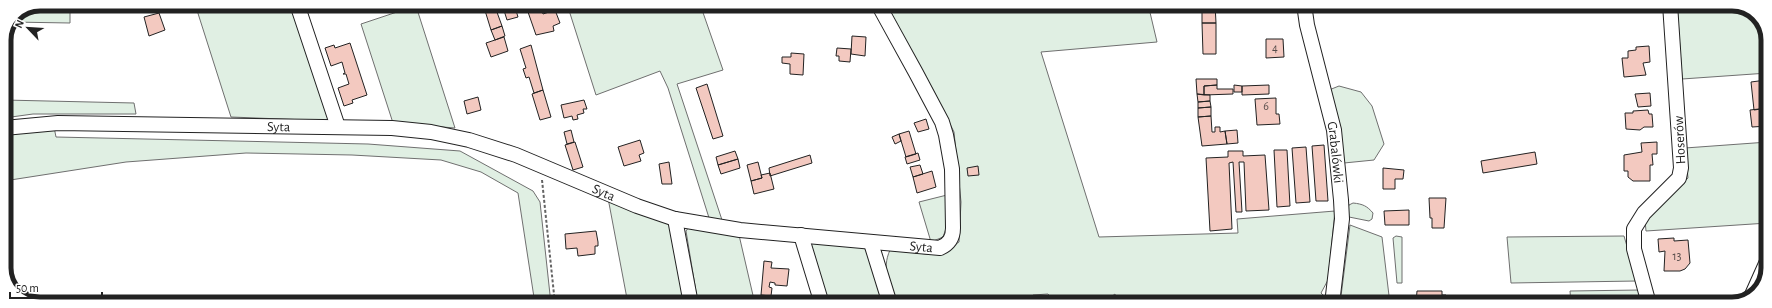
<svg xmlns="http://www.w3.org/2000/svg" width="1772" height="308" font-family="'Alegreya Sans',sans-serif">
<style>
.green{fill:#e0efe3;stroke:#6f6f6f}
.building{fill:#f3c9c0;stroke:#222}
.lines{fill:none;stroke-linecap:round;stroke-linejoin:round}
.minor-casing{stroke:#222;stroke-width:16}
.path{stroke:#646464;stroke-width:2;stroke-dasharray:3 2;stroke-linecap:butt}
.minor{stroke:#fff;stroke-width:14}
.labels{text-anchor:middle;stroke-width:3;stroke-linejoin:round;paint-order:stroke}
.number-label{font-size:12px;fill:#564c4a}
.street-label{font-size:14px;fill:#222;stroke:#fff}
.rim{fill:none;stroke:#222;stroke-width:5}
</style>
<rect width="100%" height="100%" fill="#fff"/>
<path class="green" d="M195 4H293L332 121 231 117Z
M415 4H420L416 6 455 128 393 123 361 24 415 6Z
M567 4H700L723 70 677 84 723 223 710 221 668 88 660 71 596 95Z
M884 4H1148L1157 42 1041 52 1099 237 1238 233 1237 219 1335 211 1328 280 1321 293 1325 297V304H1118L1115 294 1101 304H1057L1048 294 1033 295 1026 304H896C890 284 881 270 890 250L926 254 943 253 959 242 961 202 954 132 932 88Z
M1677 4C1707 4 1761 0 1768 36 1770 48 1768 61 1768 73L1682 79Z
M38 5H70V23L11 22 15 14Z
M1339 86 1361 92 1372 106 1384 144 1374 160 1344 163 1329 90Z
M4 100 134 103 136 114H33L4 118Z
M54 127 56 137 368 144 460 151 533 191 540 202 551 304H535L518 193 481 172 441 160 352 155 246 153 126 162 4 181V136Z
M1768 142V223L1646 231 1645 220 1688 178 1685 148Z
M947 195 948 223 943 237 931 242 919 202Z
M608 198 669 222 686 304H628Z
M1353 203C1363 204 1367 206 1373 213L1372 219 1369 221 1349 217 1346 212 1349 205Z
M1350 225 1382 237 1390 304H1340Z
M689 227 739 235 755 304H698L686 231Z
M1396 236 1402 237V283H1397L1393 238Z
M1624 236 1637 281 1511 283 1507 237Z
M809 240 865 247 873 264 885 304H828Z
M1640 290 1644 304H1571L1570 291Z"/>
<path class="building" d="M310 4H319L320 7 312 10Z
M483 4H494L502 26 491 30Z
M502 4H514L518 17 507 20Z
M1202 4H1215L1216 23H1202Z
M541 8 543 14 555 10 560 23 553 26 554 31 536 35 528 12Z
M159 13 165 30 149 36 144 17Z
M1202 23H1216V54H1203Z
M502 26 505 36 495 40 491 30Z
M852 36 866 37 865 56 851 54Z
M504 37 508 51 491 57 486 43Z
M1266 39H1283L1284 57 1266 58Z
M350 43 367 95 352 100 353 103 344 106 338 88 349 84 346 74H343L345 73 342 62 331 66 325 48 334 45 335 48Z
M531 45 543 90 534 93 529 77 526 78 523 69 526 68 520 49Z
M1649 46 1650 62 1643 63 1646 75 1624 77 1622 58H1628V51L1636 50V47Z
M837 48 851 49 850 62 839 61V56H836Z
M791 53 804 54 803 75 790 74V64L782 63V57H791Z
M1196 79H1217V85L1204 86V95L1197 94Z
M1766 80 1768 108 1754 110 1751 82Z
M707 84 723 136 713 139 696 88Z
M1217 85V89H1233V94L1204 95V86Z
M1234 85 1242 86V92H1234Z
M1269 85V94L1242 95V86Z
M543 90 551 117 540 120 532 94Z
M1650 93 1651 106 1638 107 1635 94Z
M1197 94 1210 95V101L1198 102Z
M478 97 481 110 467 114 464 101Z
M1276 98V114H1279L1280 124 1257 125 1255 99Z
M584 100 587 109H583L584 113 577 115 578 119 573 120 572 116 564 118 561 105Z
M1210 101 1211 107 1198 108V102Z
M1211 107V116L1198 117V108Z
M1768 108V126L1752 127 1750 110Z
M1648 110 1649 114H1652L1653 127H1644L1640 130 1626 129 1625 113H1633V111Z
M1211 116 1212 132H1215V127H1220V132L1225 131 1227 144 1202 146 1198 117Z
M926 119 929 129 918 132 914 123Z
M571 130 574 142 567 144 564 132Z
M1237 130 1238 143 1227 144 1225 131Z
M909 131 916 154 906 157 899 134Z
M899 134 901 141 895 144 892 137Z
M640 140 644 153 639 155 641 161 624 166 618 147Z
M575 142 583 167 573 170 565 145Z
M1657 142V154H1652L1653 165H1650V181H1633L1628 177V171H1624V155L1642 152 1641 143Z
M1324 145 1328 201H1316L1312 146Z
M1306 147 1310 202 1296 203 1292 148Z
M1274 150H1287L1290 206 1277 207Z
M735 151 738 159 718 165 716 157Z
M1228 151H1243V156L1265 155 1269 210 1246 211 1244 162H1239L1242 212H1236L1233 162 1229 163 1232 229 1210 231 1206 158 1228 157Z
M1535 152 1537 164 1483 173 1481 161Z
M918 153 920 160 907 164 905 157Z
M810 155 812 163 770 176 769 168Z
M738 159 740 168 721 174 718 165Z
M669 162 672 184H662L659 164Z
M758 162 762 178 751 181 747 165Z
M920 165 923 174 913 177 910 167Z
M978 166 979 175 968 176 967 168Z
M1383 168 1404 170 1403 179H1395V189H1383Z
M932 171 936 187 917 193 913 177Z
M770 173 774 189 754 194 751 181 762 178 761 175Z
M1429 198H1446L1444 228H1432V218H1430Z
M1409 210V225H1385L1384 211Z
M596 231 598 242V246H595V254L578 256 577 248 566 249 565 234Z
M1674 238V241L1688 240 1690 263 1685 269 1680 271H1664L1665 251 1659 252 1658 239Z
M764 261 772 262 771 268 789 269 787 286 775 285V283L770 282 769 287 772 288 771 296 761 295Z
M1417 291H1442V295H1446V301H1452V304L1416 303Z
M1523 299 1546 302V304H1513V300H1522L1523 303Z"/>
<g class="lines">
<defs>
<g id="minor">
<path d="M297 4 338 127"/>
<path id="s1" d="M1304 4 1307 25 1334 130 1341 200 1342 219 1332 304"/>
<path id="s2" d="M4 128 58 123 392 128 431 132 469 140 516 155 637 206 675 219 740 230 940 248C949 244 953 238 953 228L952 169 946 135 942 122 916 73 878 4"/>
<path d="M675 219 691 304"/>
<path d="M801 235 822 304"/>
<path d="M871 243 890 304"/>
<path d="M1751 297 1768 259"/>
<path d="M1649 304 1634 249V229L1644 213 1679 178 1681 168 1670 4"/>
</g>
</defs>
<use href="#minor" class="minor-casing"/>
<path class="path" d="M542 180 555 304"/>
<use href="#minor" class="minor"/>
</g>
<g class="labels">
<g class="number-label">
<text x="1275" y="52">4</text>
<text x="1266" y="110">6</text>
<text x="1677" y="260">13</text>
</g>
<g class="street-label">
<text dy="5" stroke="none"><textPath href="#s2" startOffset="275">Syta</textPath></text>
<text transform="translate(1679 140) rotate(-93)" y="5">Hoserów</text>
<text dy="5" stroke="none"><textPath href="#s1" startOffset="152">Grabalówki</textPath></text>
<text dy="5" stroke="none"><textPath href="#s2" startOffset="611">Syta</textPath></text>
<text dy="5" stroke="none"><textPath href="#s2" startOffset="935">Syta</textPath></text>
</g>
</g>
<path d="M0 0H1772V308H0ZM40 11H1732A29 29 0 0 1 1761 40V268A29 29 0 0 1 1732 297H40A29 29 0 0 1 11 268V40A29 29 0 0 1 40 11Z" fill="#fff" fill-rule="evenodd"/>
<path class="rim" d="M40 11H1732A29 29 0 0 1 1761 40V268A29 29 0 0 1 1732 297H40A29 29 0 0 1 11 268V40A29 29 0 0 1 40 11Z"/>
<g transform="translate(28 28) rotate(295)" stroke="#ffffff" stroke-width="3" paint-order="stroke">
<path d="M0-3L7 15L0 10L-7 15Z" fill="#222222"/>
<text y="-6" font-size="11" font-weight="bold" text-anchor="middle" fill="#222222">N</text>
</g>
<path d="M10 292v6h92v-6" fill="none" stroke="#222222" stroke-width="2"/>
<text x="16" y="292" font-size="12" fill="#222222" stroke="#ffffff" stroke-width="3" paint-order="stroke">50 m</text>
</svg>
